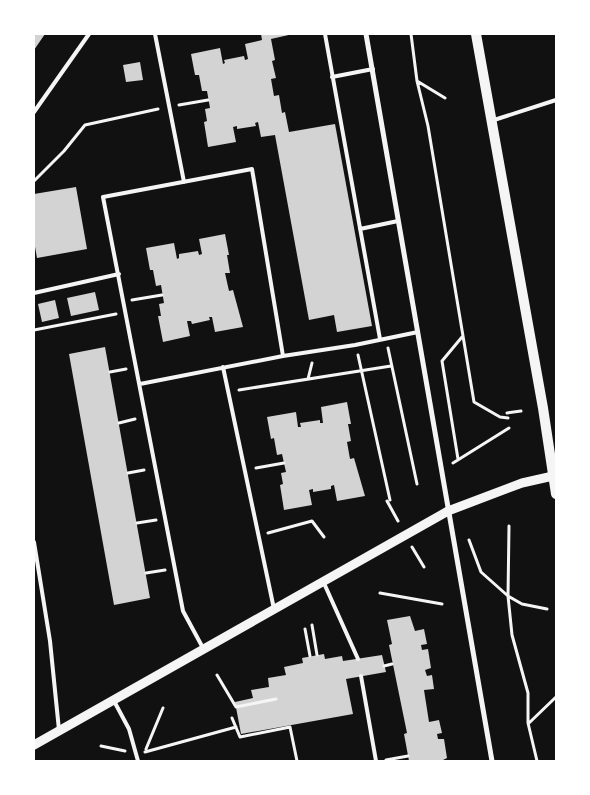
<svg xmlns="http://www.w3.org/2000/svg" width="590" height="795" font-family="'PT Sans',sans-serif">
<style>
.building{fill:#d3d3d3}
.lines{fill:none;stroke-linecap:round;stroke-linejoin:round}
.path{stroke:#f5f5f5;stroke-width:3}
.service{stroke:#f5f5f5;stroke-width:4}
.minor{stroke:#f5f5f5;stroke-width:5}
.tertiary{stroke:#f5f5f5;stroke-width:9}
.secondary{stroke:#f5f5f5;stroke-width:10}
</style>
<rect width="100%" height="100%" fill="#111"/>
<path class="building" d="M34 34H45L34 50Z
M261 34H293L271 39 275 60 272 61 276 78 271 79 274 96 279 95 282 113 285 112 289 132 335 124 372 326 337 332 334 315 309 320 275 135 261 137 258 122 255 123 256 126 237 129V126L233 127 236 142 208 147 204 122 207 121 205 109 210 108 207 91H202L199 75H195L191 54 220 48 223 64 225 63 224 60 244 56 245 60 248 59 245 44 262 40Z
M140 62 143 80 126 82 123 65Z
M76 187 87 249 37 258 34 241V194Z
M225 234 229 255H227L230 273H225L229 291 233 290 243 327 215 332 212 317H209L210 320 192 324 191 321H187L190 336 163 342 158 316H161L159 304 164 303 161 285 156 286 153 270H150L146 248 174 243 177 259 179 258V254L198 251 199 255 202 254 199 239Z
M95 292 99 310 71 316 67 298Z
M55 300 59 318 42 322 38 304Z
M105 347 150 598 114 605 69 354Z
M347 402 351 424H348L351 441 347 442 350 459 354 458 365 496 337 501 334 485 331 486V489L313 492V489L309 490 312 505 284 510 280 485 283 484 281 473 286 472 282 454 277 455 274 438 271 439 267 417 296 412 298 427H301L300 423 320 420V423H323L321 407Z
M410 616 415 631 424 629 427 644 421 645 422 650 428 649 431 668 425 670 427 676 432 675 434 689 424 690 429 722 439 720 442 733 437 734 438 739H444L447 758 441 761H409L404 734 407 733 389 645 392 644 387 620Z
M324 654 325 659 342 656 343 661 382 655 386 672 346 679 353 714 241 734 235 702 253 698 251 690 269 687 268 678 286 675 284 667 303 663 302 658Z"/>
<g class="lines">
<path class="path" d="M411 34 417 81 428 126 474 402 500 417 508 418
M417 81 445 98
M179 105 208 100
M34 181 64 151 85 125 158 109
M132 300 162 295
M34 330 116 314
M388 348 417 484
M358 355 390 500
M110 372 126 369
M308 379 312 363
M239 390 391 366
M507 413 521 411
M119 423 135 419
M458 459 442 361 462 337
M453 463 509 428
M256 468 284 463
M128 473 144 470
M387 501 398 521
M137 523 156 520
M509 526 508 596 512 635 528 693V723L537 761
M268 533 312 521 324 537
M469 540 481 572 508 596 522 604 547 609
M412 547 424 567
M146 573 165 570
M380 593 442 604
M312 625 317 655
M305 629 310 656
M384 666 392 664
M217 675 236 707 276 699
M232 718 240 737 290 727 297 761
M529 723 556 697
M101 746 125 751
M146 749 163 708
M145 752 236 727
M386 760 408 756"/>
<path class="service" d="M155 34 184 182
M325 34 380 339
M332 77 373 69
M34 112 89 34
M494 120 556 100
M360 229 398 221
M34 293 119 274
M283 356 355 345 418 332
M223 367 274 609
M140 384 283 356 252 169 103 197 183 611 203 648
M34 542 50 641 59 730
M323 581 358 659
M361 676 376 761
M114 701 129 729 138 761"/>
<path class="minor" d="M366 34 492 761"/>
<path class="tertiary" d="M34 745 448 511 522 483 553 476"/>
<path class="secondary" d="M476 34 543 408 556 494"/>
</g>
<rect width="590" height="795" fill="none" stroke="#ffffff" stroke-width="70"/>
</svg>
